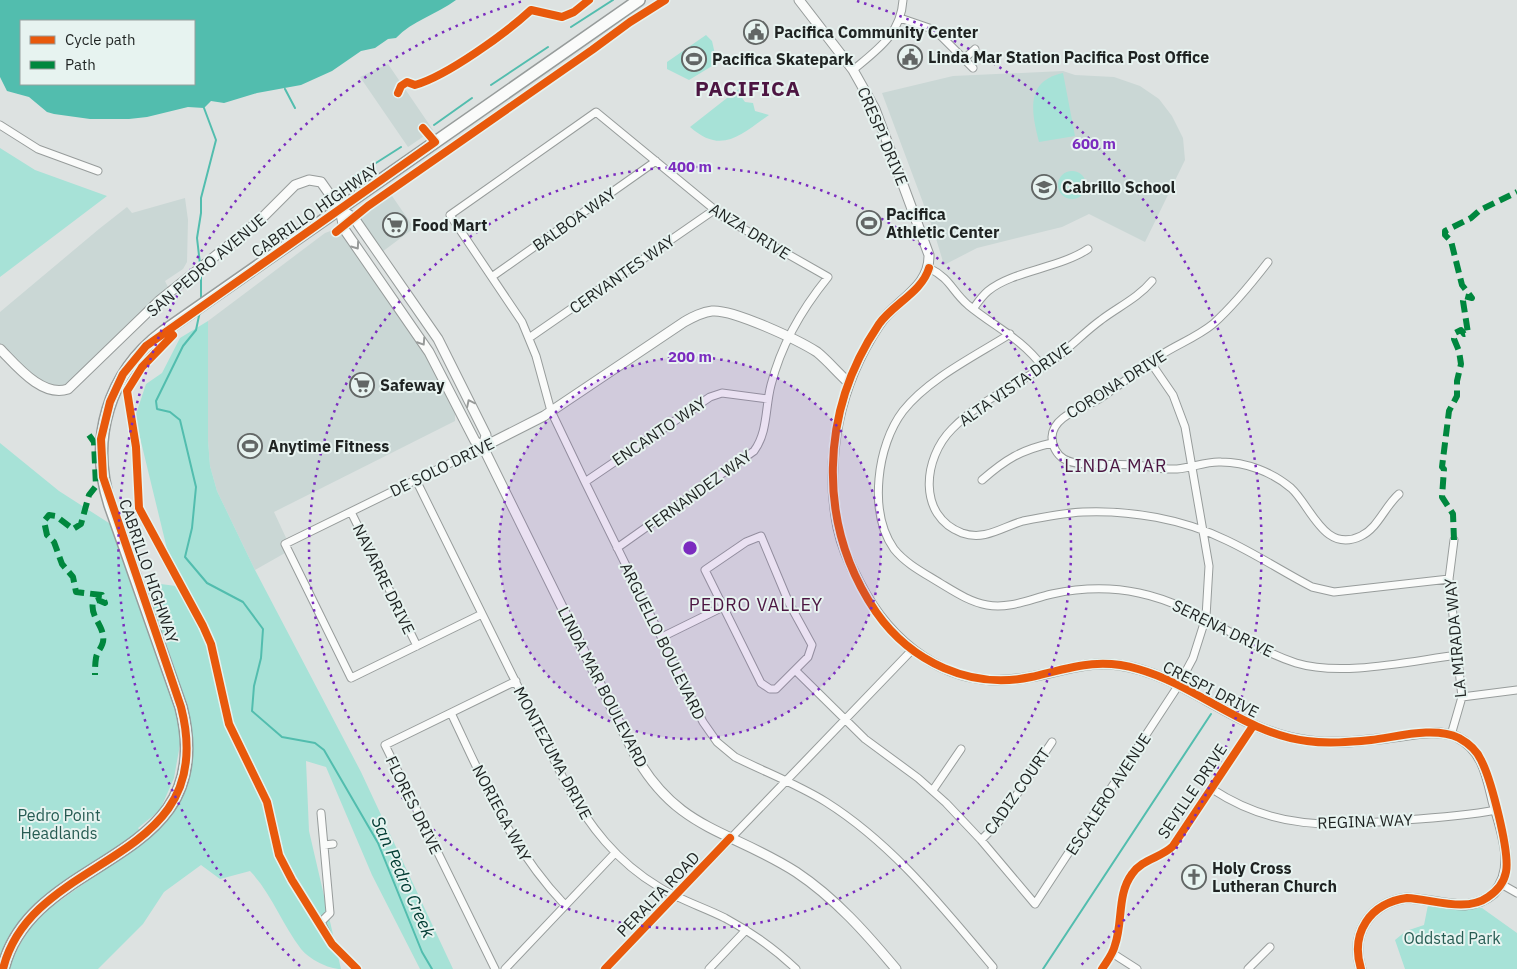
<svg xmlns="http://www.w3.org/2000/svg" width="1517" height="969" font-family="'IBM Plex Sans',sans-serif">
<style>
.built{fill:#cad7d5}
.green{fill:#a7e2d7}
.water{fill:#52bdae;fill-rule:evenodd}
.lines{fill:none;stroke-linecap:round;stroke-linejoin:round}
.stream{stroke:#52bdae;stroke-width:2}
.minor-casing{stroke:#979c9b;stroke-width:9}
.tertiary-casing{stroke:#979c9b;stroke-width:11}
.trunk-casing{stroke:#979c9b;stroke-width:14}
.minor{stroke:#fafbfa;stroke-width:7}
.tertiary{stroke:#fafbfa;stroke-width:9}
.trunk{stroke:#fafbfa;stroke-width:11}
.quiet{stroke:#00873e;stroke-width:6;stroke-dasharray:12 6;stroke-linecap:butt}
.cycleway-casing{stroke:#e7f3f0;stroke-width:11}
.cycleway{stroke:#e8590c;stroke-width:8}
.oneway{stroke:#979a99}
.ring{fill:none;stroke:#7b2cbf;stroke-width:2.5;stroke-dasharray:2.5 5}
.labels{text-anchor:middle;stroke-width:4;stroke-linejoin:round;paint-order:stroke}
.poi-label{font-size:16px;font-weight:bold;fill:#1f2322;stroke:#e7f3f0;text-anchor:start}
.street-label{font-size:16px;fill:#1f2322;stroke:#e7f3f0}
.park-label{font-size:16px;fill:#275c53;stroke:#e7f3f0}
.neighbourhood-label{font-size:18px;letter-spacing:1px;fill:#4c1642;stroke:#e7f3f0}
.water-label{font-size:18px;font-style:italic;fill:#003c33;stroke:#e7f3f0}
.district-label{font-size:21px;font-weight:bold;letter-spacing:1px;fill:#4c1642;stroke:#e7f3f0}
.centre{fill:#7b2cbf;stroke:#e7f3f0;stroke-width:2.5}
.ring-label{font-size:15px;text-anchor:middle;font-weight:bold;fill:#7b2cbf;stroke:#e7f3f0;stroke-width:4;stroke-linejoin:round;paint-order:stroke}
</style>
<rect width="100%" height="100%" fill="#dde2e1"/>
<path class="built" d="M388 64 433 130 408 147 360 77Z
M1063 71 1075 75 1114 77 1140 86 1159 99 1172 116 1183 138 1185 160 1145 242 1089 214 1062 227 977 248 944 265 934 232 882 93 953 76Z
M390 193 414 228 382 252 357 219Z
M185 198 188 220 187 262 183 269 165 281 168 287 72 384 60 389 48 386 28 373 0 346V312L99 229 127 207 132 213Z
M336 229 343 231 433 365 455 408V421L274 512 287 540 281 544 285 553 255 570 217 491 210 466 208 440V321L325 233Z"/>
<path class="green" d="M706 35 712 41 717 63 689 80 667 69V62Z
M1063 73 1075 136 1039 142C1032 114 1024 81 1063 73Z
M741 87 740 95 745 102 753 103 755 111 769 115C740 135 722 155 690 127Z
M0 148 35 170 107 196 0 277Z
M1058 185a14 14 0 1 1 28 0a14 14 0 1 1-28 0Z
M208 321V440L210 466 217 491 255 570 361 772 453 969H420L372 875 326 767 306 761 309 831 341 969C328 969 309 959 301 949 282 924 272 894 250 871L220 879 201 865 164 892 143 924 98 969H7L33 920 152 835 185 786 192 740 174 667 145 582 176 586 135 417 146 384 162 373 180 338Z
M0 443 59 491 112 525 163 666 182 733 174 778 160 810 138 828 145 837 33 918 0 969Z
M1428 905 1482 908 1517 933V969H1405L1395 940 1406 931 1424 925Z"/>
<path class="water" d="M0 0H456C437 14 412 21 396 38L388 39 375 48 361 51 332 71 301 85 257 93 224 103 211 101 204 108 188 107 147 117 129 119H90L54 114 47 112 29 97 7 91 0 77ZM21 21H194V84H21Z"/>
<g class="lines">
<path class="stream" d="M571 27 613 0
M491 85 548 47
M285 89 295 108
M434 125 472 98
M354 177 401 147
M200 264 197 238 201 213V198L216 140 204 108
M201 271V299
M200 311 196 330 183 346 156 401 157 409 170 412 180 420 196 487 192 528 185 557 207 583 243 602 263 629 261 658 254 686 252 711 282 737 315 743 324 750 378 843 422 952 432 969
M1043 969 1211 714"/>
<defs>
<path id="minor" d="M900 18 935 30 973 68
M964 59 975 49
M853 70C877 50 901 34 903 0
M0 125 38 149 98 171
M1268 262C1251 284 1233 306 1213 324 1197 337 1178 344 1161 355 1140 369 1120 385 1099 399 1083 409 1053 415 1052 437 1052 446 1057 455 1064 459 1079 468 1117 463 1135 465 1149 466 1163 470 1177 469 1192 468 1206 461 1221 462 1246 462 1272 472 1291 488 1311 506 1324 554 1361 536 1378 528 1385 506 1399 494
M929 268C951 279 951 290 968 305 996 328 1020 337 1043 367
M493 276 656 161
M1152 281C1138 298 1118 307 1101 320 1083 333 1068 350 1049 363 1017 385 979 401 952 429 923 458 917 516 962 533 985 541 1002 527 1023 521 1043 517 1063 513 1083 512 1131 510 1183 519 1226 540 1256 554 1283 572 1312 587L1334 592 1449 579
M973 309C978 302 982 296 988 291 1012 271 1060 268 1088 249
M1010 334C975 356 928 379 903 411 877 445 868 512 894 549 906 564 924 573 940 583 955 592 970 602 987 605 1010 609 1030 599 1052 594 1080 588 1111 587 1139 593 1197 605 1241 645 1296 663 1342 677 1410 661 1458 655
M529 338 714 210
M416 480 566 784C589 826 617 862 659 887 680 900 703 907 725 918 751 932 775 949 796 969
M982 480C1006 459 1021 450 1052 443
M585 482 710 397 722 393 768 399
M351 512 417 646
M761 536 789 603 812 645 808 657 776 689H770L761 683 705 570 746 542Z
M617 548 754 451C768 432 765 408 771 385 781 345 802 309 828 277L726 219 596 112 450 215 522 322 536 356 551 411 585 482 703 722 717 742 735 757C765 772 797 784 826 802 894 845 942 907 993 967L992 969
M482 614 351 678 285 544 483 447
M662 637 723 607
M795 670 865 739 918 778 946 803 981 840 1035 904 1178 686 1193 658 1206 617 1209 566 1185 427 1173 395 1151 363
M1462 697 1517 690
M451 713C485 784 510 847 565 905
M1451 735 1462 697 1449 579 1454 540
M1212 789C1276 831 1331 826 1404 820 1435 818 1465 816 1496 810
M933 790 961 749
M321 813 330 913 321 922 332 944 357 969
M981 840 997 824 1052 742
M324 845 333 844
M1501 884 1517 893
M1112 953 1137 969
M495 969 385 745 516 681
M505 969 615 853
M605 969 912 650
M709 969 746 930
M1102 969C1107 961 1113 954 1115 945 1123 922 1117 894 1132 874 1142 859 1161 858 1173 846L1253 726
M1248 969 1270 947"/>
<path id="tertiary" d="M799 0 853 70 875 109 929 255C930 288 895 300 879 325 839 385 824 457 838 528 842 547 850 565 859 582 890 643 946 688 1018 679 1054 675 1081 660 1119 665 1184 674 1235 730 1303 740 1331 745 1359 741 1387 738 1408 736 1436 728 1457 737 1483 750 1487 776 1493 801 1501 830 1517 868 1494 893 1486 900 1476 904 1465 905 1446 905 1427 899 1407 898 1370 903 1350 933 1361 969
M340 209 354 218 438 339 486 435 483 447
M0 349C16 365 42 398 68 389L160 300 258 222 295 185 309 180 321 182 340 209 344 229 429 352 475 441 483 447 634 753C677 831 729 829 796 872 835 898 866 933 896 969
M483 447 544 416 684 322C693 317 702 312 712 311 733 309 798 340 817 352 828 361 837 372 848 382"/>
<path id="trunk" d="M3 969C32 850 222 867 181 707L110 505C89 440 108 373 163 332L639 0"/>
</defs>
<use href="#minor" class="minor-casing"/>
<use href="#tertiary" class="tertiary-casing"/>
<use href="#trunk" class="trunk-casing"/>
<use href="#minor" class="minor"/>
<use href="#tertiary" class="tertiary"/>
<use href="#trunk" class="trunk"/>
<path class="quiet" d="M89 435 94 442 96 486 89 495 81 524 73 529 56 516 49 515 44 521 47 535 54 542 62 564 73 577 76 592 102 595 105 603 98 600 93 602C90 616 102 624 103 636 105 646 97 650 96 658 95 664 95 670 95 675
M1454 540 1453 514 1442 497 1444 469 1442 467 1449 411 1457 396V381L1461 364 1459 351 1454 339 1455 333 1461 330 1464 334 1468 333 1463 301 1464 296 1472 298 1462 285 1451 241 1445 235V231L1471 218 1480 210 1517 192"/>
<defs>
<path id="cycleway" d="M398 93 401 86 407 82 415 85C447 76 506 33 531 10L562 17 574 12 589 0
M336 232 368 206 592 50 630 22 665 0
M929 268C922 292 893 304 879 324 820 411 816 524 876 612 911 662 971 690 1031 677 1070 668 1098 657 1138 669 1198 686 1244 733 1307 741 1328 744 1350 742 1371 740 1397 737 1434 726 1459 738 1468 743 1477 751 1481 760 1491 779 1510 852 1506 872 1504 882 1497 891 1488 897 1466 913 1432 899 1407 898 1370 903 1350 933 1361 969
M173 335 142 367 127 391 136 447 139 508 203 626 211 644 229 724 267 802 279 855 292 880 332 944 357 969
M3 969C32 850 222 867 181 707L103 477 101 439 110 402 123 374 146 346 435 142 423 128
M605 969 730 838
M1102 969C1107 961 1113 954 1115 945 1123 922 1117 894 1132 874 1142 859 1161 858 1173 846L1253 726"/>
</defs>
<use href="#cycleway" class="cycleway-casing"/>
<use href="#cycleway" class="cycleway"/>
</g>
<defs><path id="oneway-chevron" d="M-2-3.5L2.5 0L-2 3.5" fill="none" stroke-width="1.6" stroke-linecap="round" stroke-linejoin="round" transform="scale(1.25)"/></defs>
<g class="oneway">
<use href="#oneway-chevron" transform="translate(356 246) rotate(55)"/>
<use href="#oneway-chevron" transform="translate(422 342) rotate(57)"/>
<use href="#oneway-chevron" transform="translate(470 403) rotate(-116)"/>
</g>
<circle cx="690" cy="548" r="191" fill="#7b2cbf" fill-opacity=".12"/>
<g class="ring">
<circle cx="690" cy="548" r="191"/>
<circle cx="690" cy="548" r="381"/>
<path d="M300 966A572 572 0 0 1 523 1M857 1A572 572 0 0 1 1080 966"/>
</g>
<defs>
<symbol id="civic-ring" viewBox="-11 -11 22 22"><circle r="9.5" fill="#e7f3f0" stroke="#626665" stroke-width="1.5"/><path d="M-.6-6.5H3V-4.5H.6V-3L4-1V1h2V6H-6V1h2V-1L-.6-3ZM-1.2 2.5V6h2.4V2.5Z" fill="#626665"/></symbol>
<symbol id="stadium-ring" viewBox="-11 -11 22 22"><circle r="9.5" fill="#e7f3f0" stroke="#626665" stroke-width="1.5"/><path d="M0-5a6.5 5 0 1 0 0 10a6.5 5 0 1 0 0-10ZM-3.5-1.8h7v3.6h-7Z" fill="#626665"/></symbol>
<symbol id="school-ring" viewBox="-11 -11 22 22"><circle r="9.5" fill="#e7f3f0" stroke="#626665" stroke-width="1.5"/><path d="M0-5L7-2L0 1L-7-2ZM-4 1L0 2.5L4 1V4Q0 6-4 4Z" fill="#626665"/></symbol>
<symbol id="supermarket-ring" viewBox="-11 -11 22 22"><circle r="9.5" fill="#e7f3f0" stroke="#626665" stroke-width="1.5"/><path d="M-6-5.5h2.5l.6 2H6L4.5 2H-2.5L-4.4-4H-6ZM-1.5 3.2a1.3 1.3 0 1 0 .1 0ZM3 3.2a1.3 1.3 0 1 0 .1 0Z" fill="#626665"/></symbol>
<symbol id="church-ring" viewBox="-11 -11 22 22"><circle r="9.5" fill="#e7f3f0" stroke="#626665" stroke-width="1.5"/><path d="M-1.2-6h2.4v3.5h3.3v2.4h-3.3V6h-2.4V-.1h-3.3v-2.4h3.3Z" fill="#626665"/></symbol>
</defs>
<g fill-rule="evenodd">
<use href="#civic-ring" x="742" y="18" width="28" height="28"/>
<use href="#civic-ring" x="896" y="43" width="28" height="28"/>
<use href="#stadium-ring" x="680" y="45" width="28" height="28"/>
<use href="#school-ring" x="1030" y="173" width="28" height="28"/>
<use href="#stadium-ring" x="855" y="209" width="28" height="28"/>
<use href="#supermarket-ring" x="381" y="211" width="28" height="28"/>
<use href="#supermarket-ring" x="348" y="371" width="28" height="28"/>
<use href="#stadium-ring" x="236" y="432" width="28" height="28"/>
<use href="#church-ring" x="1180" y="863" width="28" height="28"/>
</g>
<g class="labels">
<g class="poi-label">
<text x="774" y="38">Pacifica Community Center</text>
<text x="928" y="63">Linda Mar Station Pacifica Post Office</text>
<text x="712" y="65">Pacifica Skatepark</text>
<text x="1062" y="193">Cabrillo School</text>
<text x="886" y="220">Pacifica<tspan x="886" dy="18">Athletic Center</tspan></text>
<text x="412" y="231">Food Mart</text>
<text x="380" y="391">Safeway</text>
<text x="268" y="452">Anytime Fitness</text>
<text x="1212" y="874">Holy Cross<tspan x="1212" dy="18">Lutheran Church</tspan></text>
</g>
<g class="street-label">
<text transform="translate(883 136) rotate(67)" y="6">CRESPI DRIVE</text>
<text transform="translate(315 210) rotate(-35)" y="6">CABRILLO HIGHWAY</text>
<text transform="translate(574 219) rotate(-35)" y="6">BALBOA WAY</text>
<text transform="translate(750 231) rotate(32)" y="6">ANZA DRIVE</text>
<text transform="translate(206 265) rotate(-40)" y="6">SAN PEDRO AVENUE</text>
<text transform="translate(622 274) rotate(-35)" y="6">CERVANTES WAY</text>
<text transform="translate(1015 384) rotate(-35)" y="6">ALTA VISTA DRIVE</text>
<text transform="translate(1116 384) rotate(-32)" y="6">CORONA DRIVE</text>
<text transform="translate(659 431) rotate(-34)" y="6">ENCANTO WAY</text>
<text transform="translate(442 467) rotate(-26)" y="6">DE SOLO DRIVE</text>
<text transform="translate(698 491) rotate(-36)" y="6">FERNANDEZ WAY</text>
<text transform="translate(149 571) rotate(71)" y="6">CABRILLO HIGHWAY</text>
<text transform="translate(384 579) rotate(64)" y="6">NAVARRE DRIVE</text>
<text transform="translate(1223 628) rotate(26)" y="6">SERENA DRIVE</text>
<text transform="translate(1455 638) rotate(-95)" y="6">LA MIRADA WAY</text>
<text transform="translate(663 641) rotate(64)" y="6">ARGUELLO BOULEVARD</text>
<text transform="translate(603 687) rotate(63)" y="6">LINDA MAR BOULEVARD</text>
<text transform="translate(1211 689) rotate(27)" y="6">CRESPI DRIVE</text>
<text transform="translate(553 753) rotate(62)" y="6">MONTEZUMA DRIVE</text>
<text transform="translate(1017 791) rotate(-55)" y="6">CADIZ COURT</text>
<text transform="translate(1192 791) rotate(-56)" y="6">SEVILLE DRIVE</text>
<text transform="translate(1108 794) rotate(-57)" y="6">ESCALERO AVENUE</text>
<text transform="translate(414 805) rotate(64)" y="6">FLORES DRIVE</text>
<text transform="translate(502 813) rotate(62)" y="6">NORIEGA WAY</text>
<text transform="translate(1365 821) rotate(-2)" y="6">REGINA WAY</text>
<text transform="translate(658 894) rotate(-46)" y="6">PERALTA ROAD</text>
</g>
<g class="park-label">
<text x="59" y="821">Pedro Point<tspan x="59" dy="18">Headlands</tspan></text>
<text x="1452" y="944">Oddstad Park</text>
</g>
<g class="neighbourhood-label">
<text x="1116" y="472">LINDA MAR</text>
<text x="756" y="611">PEDRO VALLEY</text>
</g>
<g class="water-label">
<text transform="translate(403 877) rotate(66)" y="6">San Pedro Creek</text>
</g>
<g class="district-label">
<text x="748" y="96">PACIFICA</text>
</g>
</g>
<circle cx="690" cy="548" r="8" class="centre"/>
<g class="ring-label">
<text x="1094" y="149">600 m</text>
<text x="690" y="172">400 m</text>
<text x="690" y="362">200 m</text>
</g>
<rect x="20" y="20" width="175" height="65" fill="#e7f3f0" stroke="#97a09e"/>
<rect x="30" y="36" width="25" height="8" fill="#e8590c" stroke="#97a09e"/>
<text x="65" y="45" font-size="15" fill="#1f2322">Cycle path</text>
<rect x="30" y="61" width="25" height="8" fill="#00873e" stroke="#97a09e"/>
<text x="65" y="70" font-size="15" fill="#1f2322">Path</text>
</svg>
